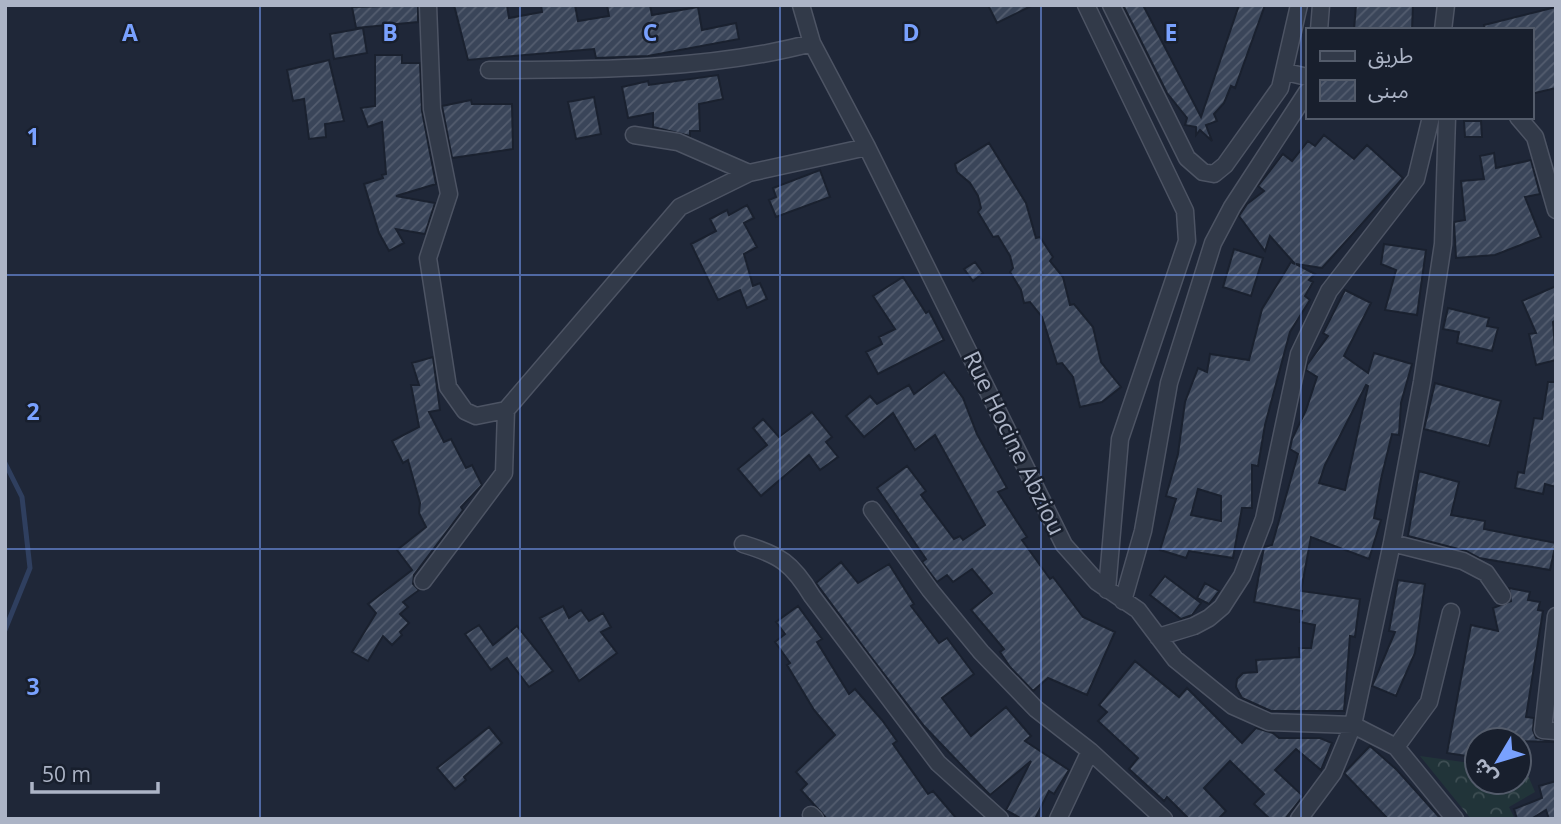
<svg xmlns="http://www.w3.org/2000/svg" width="1561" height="824" font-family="'Open Sans','Noto Sans Arabic',sans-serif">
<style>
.forest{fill:url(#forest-crowns)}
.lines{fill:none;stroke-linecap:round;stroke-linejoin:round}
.stream{stroke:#2f3f5f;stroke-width:5}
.building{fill:url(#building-hatch);stroke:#1a212f;stroke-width:2;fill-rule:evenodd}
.minor-casing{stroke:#4d5464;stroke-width:19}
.minor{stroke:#323a49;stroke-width:16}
.grid{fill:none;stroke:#79a1fe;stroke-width:2;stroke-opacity:0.55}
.labels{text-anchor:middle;stroke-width:5;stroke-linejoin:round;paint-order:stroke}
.street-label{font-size:23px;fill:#acb4c6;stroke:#181f2d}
.grid-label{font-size:23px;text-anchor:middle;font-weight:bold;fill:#79a1fe;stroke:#181f2d;stroke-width:5;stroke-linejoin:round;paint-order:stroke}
</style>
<defs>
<pattern id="forest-crowns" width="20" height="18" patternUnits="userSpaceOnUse" patternTransform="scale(1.75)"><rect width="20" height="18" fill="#213439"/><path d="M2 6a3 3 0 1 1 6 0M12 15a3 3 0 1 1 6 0" fill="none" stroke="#3f4f54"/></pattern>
<pattern id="building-hatch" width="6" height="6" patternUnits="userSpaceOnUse" patternTransform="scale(1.75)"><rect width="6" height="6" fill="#3a4559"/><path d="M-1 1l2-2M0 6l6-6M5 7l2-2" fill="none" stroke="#545d6f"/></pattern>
</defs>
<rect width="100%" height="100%" fill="#1f2738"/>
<path class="forest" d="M1420 756 1477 764V782H1519V762L1523 764 1535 792 1509 807 1515 819H1471Z"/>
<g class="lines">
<path class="stream" d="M5 463 22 497 30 568 5 630"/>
</g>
<path class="building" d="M418 5V22L356 28 352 7Z
M454 5H507L509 18 542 12 541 5H575L578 21 609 16 607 5H650L652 15 698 7 702 30 736 23 739 39 648 56 596 58 594 49 468 60Z
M988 5H1033L997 23Z
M1123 5H1143L1201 117 1239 5H1265L1235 88 1231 86 1224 103 1214 114 1217 121 1206 125 1212 141 1200 130 1196 135V127L1185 125 1187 118 1167 93Z
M1356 5H1413L1412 30H1354Z
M1556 7V88L1531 94V30H1485L1484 25Z
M363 28 367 53 334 59 330 34Z
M375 55H402V63H420L422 111 436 184 396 196 435 203 425 234 396 229 404 243 389 251 379 233 364 184 383 178 382 175 386 174 382 122 368 127 361 108 375 106Z
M329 60 344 121 325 124 326 137 309 139 304 99 293 101 287 70Z
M718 75 723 99 699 104 700 131H690V136L653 127V113L628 118 622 87 648 81 649 85Z
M594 97 601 134 576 139 568 102Z
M471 100 472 104H512L513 149 452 158 442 106Z
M1464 121H1481L1482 137H1465Z
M1324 135 1354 159 1367 145 1403 178 1322 268 1296 264 1315 274 1309 280 1313 282 1305 296 1310 300 1290 332 1265 425 1258 466 1252 465V508H1242L1233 558 1189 551 1186 558 1160 550 1176 499 1166 496 1178 454 1185 402 1198 368 1207 372 1210 354 1249 360 1262 309 1291 262 1295 264 1270 236 1265 251 1239 216 1247 204 1264 191 1258 186 1283 154 1292 161 1308 141 1315 146ZM1198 489 1221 496V521L1191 515Z
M989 143 1026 203 1036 238 1040 237 1053 257 1050 261 1063 277 1070 305 1074 304 1093 327 1101 362 1121 387 1102 402 1080 407 1073 377 1062 363 1057 364 1042 317 1030 302 1024 303 1021 290 1010 272 1013 268 1010 256 998 236 993 237 978 212 981 208 978 196 970 183 957 172 955 164Z
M1494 153 1496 168 1531 160 1540 194 1525 197 1541 237 1495 255 1456 258 1454 222 1465 220 1461 181 1484 179 1480 156Z
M820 170 830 197 776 217 769 200 776 197 773 188Z
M747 205 754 218 744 223 757 247 744 254 753 286 760 283 767 299 747 308 740 290 718 300 691 244 716 231 710 219 727 210 729 215Z
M1384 244 1426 250 1417 315 1385 310 1396 270 1381 264Z
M1234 249 1263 258 1251 296 1223 287Z
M975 262 983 273 973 281 964 269Z
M903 277 926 313 929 311 944 340 878 374 866 352 882 344 879 337 895 329 873 296Z
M1556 286V320L1553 322 1556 360 1536 365 1529 334 1536 333 1522 301Z
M1345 290 1371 303 1344 356 1368 373 1374 353 1412 364 1401 403 1399 435 1392 434 1381 479 1374 518 1381 520 1369 559 1311 537 1301 591 1360 599 1355 637 1350 636 1344 711H1271L1242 698 1236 687 1237 679 1243 673 1257 672 1256 660 1300 657 1299 648H1311L1315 625 1300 622 1302 611 1254 602 1264 547 1272 545 1298 454 1290 449 1292 439 1306 410 1317 377 1306 370 1307 365 1328 336 1323 333ZM1366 385 1368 386 1345 490 1319 483 1325 465Z
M1448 308 1489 318 1487 326 1498 328 1492 351 1457 343 1459 332 1443 329Z
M433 357 440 410 429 412 444 442 451 439 466 468 472 465 482 485 461 507 463 510 414 575 413 584 419 590 403 602 408 607 400 614 409 623 400 632 402 635 392 645 383 636 368 661 352 652 376 613 368 604 412 570 397 550 426 527 419 513 420 503 408 460 403 463 392 441 419 427 411 385H419L412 363Z
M944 372 963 398 977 434 1007 488 998 492 1027 537 1022 540 1050 579 1053 577 1083 617 1115 632 1087 695 1048 678 1033 691 1010 667 1000 652 1004 649 971 610 992 593 972 569 953 582 947 575 937 582 922 562 926 559 877 488 907 466 926 491 921 495 954 539 960 536 963 540 985 525 935 435 915 450 893 413 864 437 846 416 870 396 877 404 909 385 914 394Z
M1548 382H1556V487L1545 484 1543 494 1515 488 1518 472 1524 473 1534 418 1542 419Z
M1435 383 1501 401 1489 446 1424 429Z
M812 412 832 437 826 442 838 457 820 470 809 455 761 496 738 469 767 445 753 428 763 419 779 437Z
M1419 471 1459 482 1451 515 1485 521 1484 529 1556 543 1550 570 1479 558 1466 551 1408 536Z
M841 562 858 583 889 564 914 604 911 606 939 643 947 638 974 674 942 698 971 736 1006 707 1031 736 1025 741 1069 770 1054 794 1049 791 1035 819H1022L1006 810 1031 761 990 795 924 726 871 657 816 583Z
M1165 576 1201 603 1192 615 1181 619 1150 595Z
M1398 580 1425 584 1415 653 1396 696 1372 686 1395 632 1389 631Z
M1205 583 1219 591 1209 604 1197 598Z
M1509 588 1530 592 1528 600 1540 602 1538 610 1543 611 1526 717 1534 718 1533 730 1536 738 1556 742 1476 740 1473 757 1447 753 1471 625 1498 631 1493 608 1511 601Z
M563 606 569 618 581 610 589 621 603 613 611 627 601 632 617 653 579 681 540 618Z
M798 606 822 639 817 642 849 694 855 689 882 720 897 741 893 744 928 794 933 791 957 819H827L801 790 807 784 796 772 835 735 814 710 787 665 790 663 775 642 785 634 776 622Z
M479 625 493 645 517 626 553 671 529 687 507 658 491 670 465 634Z
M1135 661 1179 697 1187 688 1242 743 1256 728 1273 733 1279 738H1320L1332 743 1321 770 1296 749 1275 770 1303 796 1285 819H1270L1254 804 1264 794 1230 761 1204 788 1226 811 1218 819H1189L1167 797 1164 801 1129 769 1138 758 1098 721 1107 712 1099 705Z
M489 727 502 743 464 777 466 780 455 789 437 768Z
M1370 746 1397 770 1441 819H1388L1344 773Z
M1556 781V819H1549L1546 810 1531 819H1517L1514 809 1542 798 1539 786Z"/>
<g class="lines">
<defs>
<path id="minor" d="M428 5 432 109 449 194 428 258 448 387 465 411 476 416 506 410
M801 5 812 43 867 147 1064 545 1097 582 1138 610 1175 659 1233 706 1269 722 1353 725 1396 747 1455 819
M1086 5 1185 211 1187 241 1120 439 1107 590
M1111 5 1187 158 1203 172 1214 174 1225 165 1280 88 1299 5
M1319 30 1321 5
M1443 30 1446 5
M489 70C594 70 711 70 812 43
M1286 72 1307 77
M1518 117 1535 137 1556 210
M634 135 678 142 749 173
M872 510 930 590 981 652 1036 709 1090 751 1164 819
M1392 543 1463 561 1486 573 1502 596
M743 544C780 555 792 563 812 596L938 763 1000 819
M423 581 504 473 506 410 680 207 749 173 867 147
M1123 601 1143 531 1169 383 1213 243 1232 207 1307 92
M1556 616 1543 730 1556 731
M1158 637 1194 626 1209 618 1222 607 1242 576 1264 519 1299 354 1329 291 1416 179 1431 117
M1396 747 1429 702 1451 612
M811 815 815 819
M1058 819 1090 751
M1299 819 1333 773 1353 725 1392 543 1422 382 1443 244 1447 117"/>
</defs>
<use href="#minor" class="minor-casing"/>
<use href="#minor" class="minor"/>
</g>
<path class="grid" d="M260 5V819M520 5V819M780 5V819M1041 5V819M1301 5V819M5 275H1556M5 549H1556"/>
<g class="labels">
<g class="street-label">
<text transform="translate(1014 443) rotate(64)" y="8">Rue Hocine Abziou</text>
</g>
</g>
<g class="grid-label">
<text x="130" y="41">A</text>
<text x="390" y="41">B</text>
<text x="650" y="41">C</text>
<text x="911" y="41">D</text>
<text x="1171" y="41">E</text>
<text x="33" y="145">1</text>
<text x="33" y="420">2</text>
<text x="33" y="695">3</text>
</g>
<rect width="1561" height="824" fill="none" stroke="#acb4c6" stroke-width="14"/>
<rect x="1306" y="28" width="228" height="91" fill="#181f2d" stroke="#535b6a" stroke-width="2"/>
<rect x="1320" y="51" width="35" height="10" fill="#323a49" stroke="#535b6a" stroke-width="2"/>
<text x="1368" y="63" font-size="21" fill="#acb4c6">طريق</text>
<rect x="1320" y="80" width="35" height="21" fill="url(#building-hatch)" stroke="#535b6a" stroke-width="2"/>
<text x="1368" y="98" font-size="21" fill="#acb4c6">مبنى</text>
<g transform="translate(1498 761) rotate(232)"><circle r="33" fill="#181f2d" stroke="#535b6a" stroke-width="2"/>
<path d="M0-5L12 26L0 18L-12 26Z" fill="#79a1fe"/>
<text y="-10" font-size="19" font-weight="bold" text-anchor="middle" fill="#acb4c6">ش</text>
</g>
<path d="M32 782v10h126v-10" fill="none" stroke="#acb4c6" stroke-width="3.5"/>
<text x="42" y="782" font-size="21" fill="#acb4c6" stroke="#181f2d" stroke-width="5" paint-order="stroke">50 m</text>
</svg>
